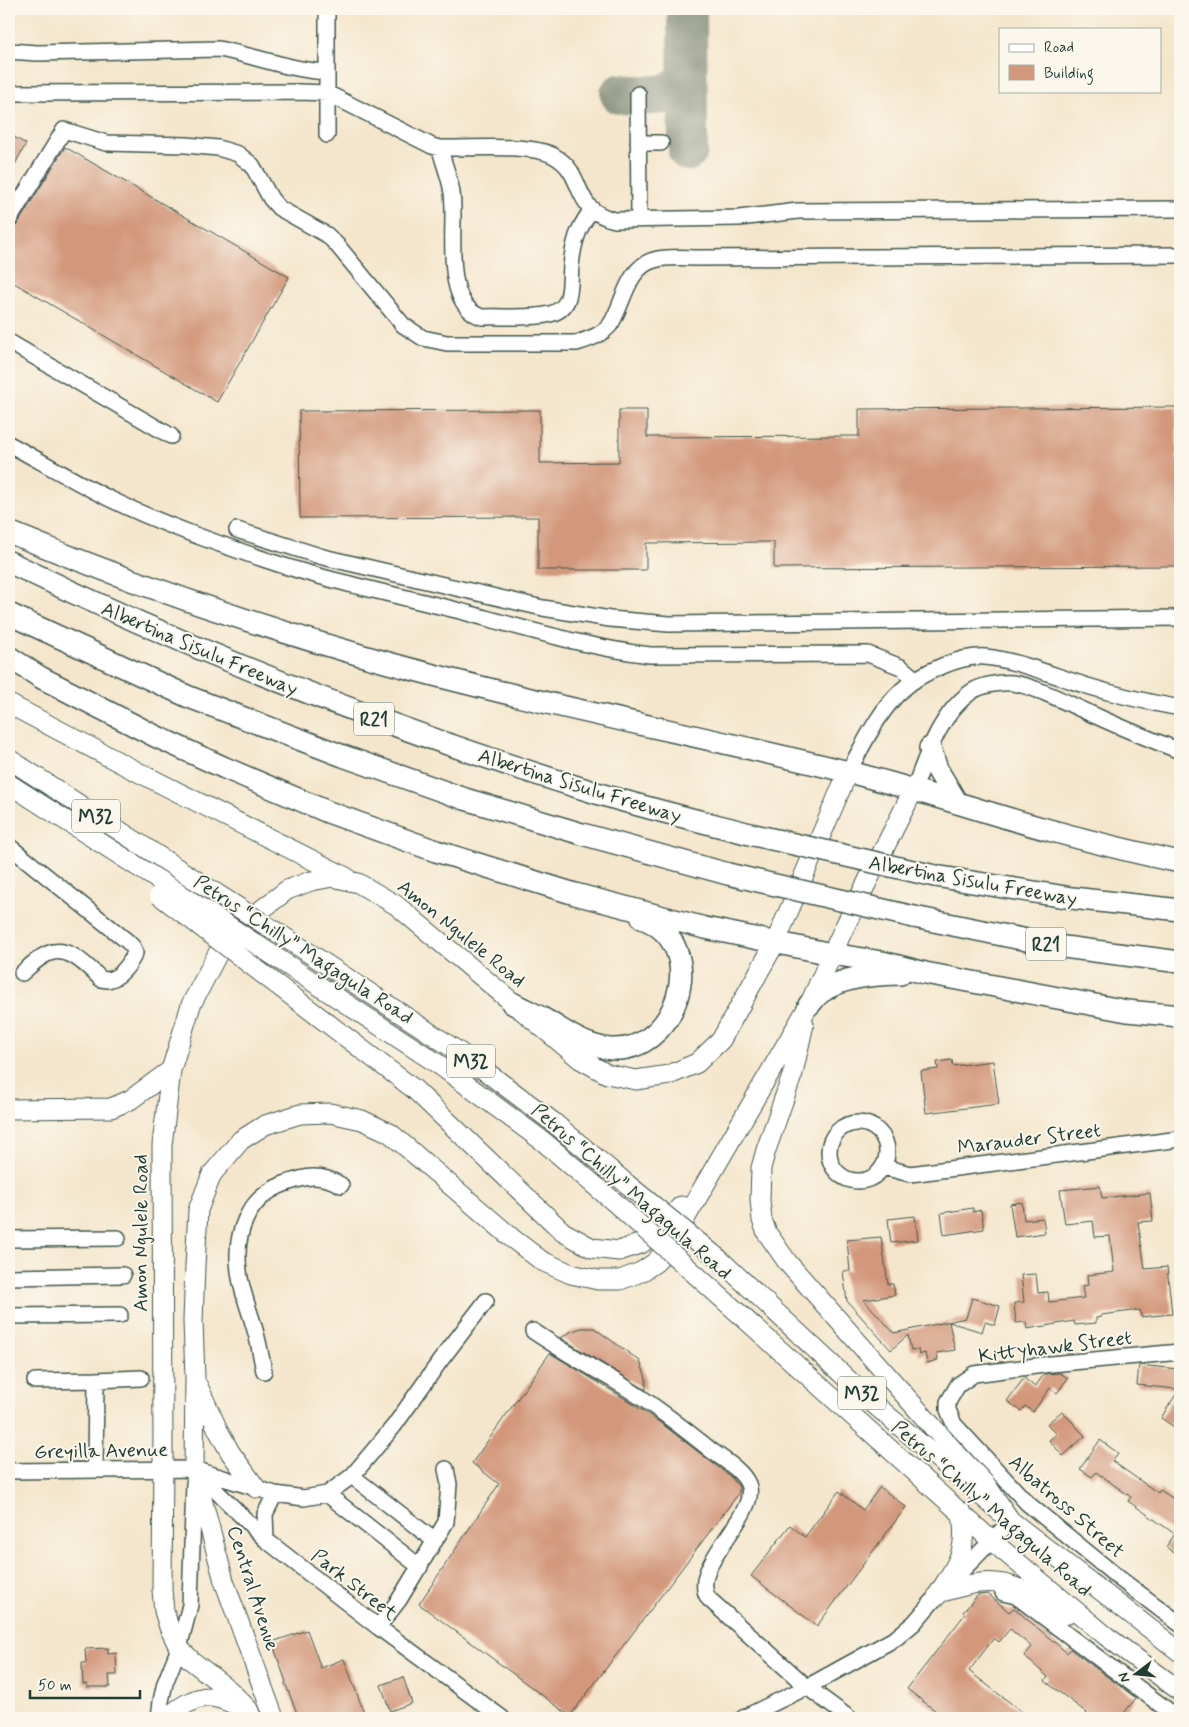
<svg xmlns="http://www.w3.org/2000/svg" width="1189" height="1727" font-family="Mynerve,sans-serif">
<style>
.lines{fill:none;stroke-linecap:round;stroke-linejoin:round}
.taxiway{stroke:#8a9280;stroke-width:40}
.building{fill:#d3987b}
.minor-casing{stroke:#3f564b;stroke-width:18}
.major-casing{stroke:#3f564b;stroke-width:21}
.highway-casing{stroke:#3f564b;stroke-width:24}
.minor{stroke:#fff;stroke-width:15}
.major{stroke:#fff;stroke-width:19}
.highway{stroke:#fff;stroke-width:21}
.major-bridge-casing{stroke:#3f564b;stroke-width:21;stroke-linecap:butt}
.highway-bridge-casing{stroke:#3f564b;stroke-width:24;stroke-linecap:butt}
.major-bridge{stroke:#fff;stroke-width:19}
.highway-bridge{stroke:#fff;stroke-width:21}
.labels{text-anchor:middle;stroke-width:4;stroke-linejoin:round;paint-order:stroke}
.shield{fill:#fbf7ec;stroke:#61756b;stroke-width:1}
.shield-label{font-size:19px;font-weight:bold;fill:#1f3d34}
.street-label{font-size:20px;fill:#1f3d34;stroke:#fbf7ec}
</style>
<rect width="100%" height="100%" fill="#fbf7ec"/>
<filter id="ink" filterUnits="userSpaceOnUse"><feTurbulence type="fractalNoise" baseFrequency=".02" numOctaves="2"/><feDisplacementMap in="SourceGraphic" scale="10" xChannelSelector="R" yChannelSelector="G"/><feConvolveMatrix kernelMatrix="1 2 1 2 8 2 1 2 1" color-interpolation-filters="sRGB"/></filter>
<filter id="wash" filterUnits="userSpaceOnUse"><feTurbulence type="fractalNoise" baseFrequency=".0096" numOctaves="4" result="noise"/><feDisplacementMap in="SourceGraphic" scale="20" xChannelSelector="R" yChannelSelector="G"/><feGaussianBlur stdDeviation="1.12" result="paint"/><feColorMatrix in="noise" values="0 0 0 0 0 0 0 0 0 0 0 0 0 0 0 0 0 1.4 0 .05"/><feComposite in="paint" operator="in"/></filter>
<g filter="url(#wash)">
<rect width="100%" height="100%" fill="#f4e6cc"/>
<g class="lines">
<path class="taxiway" d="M687 9 688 151
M620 94C643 95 675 101 687 77"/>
</g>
<g id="blocks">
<path class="building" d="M9 134 26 144 9 175Z
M65 147 289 277 217 402 9 280V229L17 225Z
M1176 407 1177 459H1180V566L774 568V542L646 543V570H538V517L300 518 299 411 540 410V463L619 462V410H647V437L859 436V409Z
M952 1060 953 1066 993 1061 999 1104 926 1113 921 1071 938 1069 937 1062Z
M1100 1186 1102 1198 1150 1193 1153 1221 1138 1222 1145 1269 1167 1267 1172 1314 1141 1317 1140 1310 1101 1315V1317L1096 1318V1323L1075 1325 1074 1321 1027 1329 1026 1322 1016 1323 1014 1303 1024 1302 1021 1275 1036 1274 1038 1293 1048 1292 1049 1302 1084 1298 1082 1286 1088 1285 1087 1275 1114 1272 1110 1236 1095 1237 1093 1221 1065 1224 1060 1190Z
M1022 1202 1024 1220 1043 1218 1045 1233 1015 1237 1010 1204Z
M973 1208V1212L981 1210 984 1229 944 1235 941 1213Z
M915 1216 918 1240 891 1243 888 1219Z
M881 1237 888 1284H893L895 1295 864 1300 894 1333 966 1318 972 1298 1000 1306 995 1325 985 1322 982 1332 949 1322 955 1350 937 1353 938 1360 927 1363 925 1353 919 1355 918 1349 911 1350 908 1335 891 1350 847 1301 843 1271H850L847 1240Z
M582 1328H594L640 1361 646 1378V1390L561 1338 572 1331Z
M550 1353 627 1400 662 1424 731 1477 739 1487V1493L570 1716 419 1604 499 1484 472 1463Z
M1139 1365 1178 1369 1176 1389 1137 1385Z
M1060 1373 1068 1378 1057 1393 1050 1388 1033 1412 1025 1406 1021 1411 1007 1401 1024 1378 1035 1387 1044 1374Z
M1180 1388V1431L1161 1418Z
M1062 1411 1085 1436 1063 1456 1049 1440 1057 1434 1047 1424Z
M1100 1440 1118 1453 1112 1461 1158 1493 1160 1490 1180 1503V1557L1166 1547 1175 1534 1128 1501 1131 1497 1096 1472 1092 1477 1080 1469Z
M880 1487 906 1507 817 1626 751 1576 790 1525 805 1537 839 1491 863 1510Z
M988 1594 1009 1612 1014 1608 1067 1653 1070 1649 1136 1698 1120 1718H1083L1087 1713 1045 1681 1048 1677 1024 1656 1032 1647 1010 1629 999 1642 994 1638 969 1671 1030 1718H945L907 1689 965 1614 963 1612 978 1595Z
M307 1630 321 1668 344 1659 366 1718H299L285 1683 286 1682 272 1642Z
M108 1648V1654L116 1653 117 1675H109L110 1687H87V1684H83L82 1663H86L85 1649Z
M403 1677 412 1703 390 1711 381 1685Z"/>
</g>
</g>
<g filter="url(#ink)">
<use href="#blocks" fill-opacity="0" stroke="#3f564b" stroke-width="1"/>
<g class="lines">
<defs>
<path id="minor" d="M9 51 37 53 219 49C256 56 289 70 326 72
M9 93 300 92 327 93V9
M638 94 639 220
M327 135V93L432 146 440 148C469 149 531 143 554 156 587 174 570 210 615 220L739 218 798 211 1180 209
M638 143H661
M440 148C443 163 450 177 452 193 457 225 440 304 482 317 501 316 533 319 550 314 574 308 569 285 571 266 572 256 574 245 577 236 580 226 586 218 592 209
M9 220 64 130 106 143 186 145 218 148 238 154 252 165 271 199 279 208 327 235 337 245 403 325 423 338 447 343H577C589 339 602 335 610 325 624 305 626 268 654 260 668 256 685 258 700 258L1180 255
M9 342 171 436
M9 444C42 462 74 481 108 498 159 523 213 542 266 560 328 581 392 594 456 610 520 627 584 647 650 655L868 654 901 667 915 679
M237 530 323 557 543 608 610 619 669 624 1180 618
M848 772C864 744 878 712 902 690 920 673 961 655 985 657 1016 660 1055 676 1084 685 1116 695 1147 702 1180 708
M914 789C927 755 940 714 971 692 981 685 1000 682 1012 683 1036 686 1073 706 1096 716 1124 729 1152 740 1180 751
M9 846 127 941 133 947 135 953C129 966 116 984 101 979 87 966 68 944 47 954 38 958 30 966 22 973
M829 1152a29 29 0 1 1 58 0a29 29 0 1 1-58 0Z
M884 1167 910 1174 1180 1139
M9 1239 118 1238
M9 1277 123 1275
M9 1316 120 1315
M533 1331C561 1350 591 1367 620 1384 653 1404 683 1428 712 1451 724 1460 742 1470 748 1484 761 1514 686 1568 709 1599L807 1687 849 1718
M1180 1352 1051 1364 974 1374 958 1385 948 1402V1410L954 1424 1027 1503 1120 1579 1180 1624
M264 1371C261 1357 259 1343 255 1330 250 1311 241 1291 239 1271 234 1234 247 1198 284 1184 306 1176 320 1173 341 1185
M96 1380 141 1378
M35 1381 96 1380 95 1470
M195 1470 266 1540 378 1627 502 1718
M9 1471 194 1469 275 1494 304 1498 327 1494 352 1476 394 1426 440 1361 486 1301
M352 1476 435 1541
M327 1494 420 1567
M266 1540 265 1514 275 1494
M1003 1593 1016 1596 1178 1718
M378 1627 399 1600 446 1522 449 1484 446 1469
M159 1718 161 1701 165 1683 179 1648 190 1605 194 1483
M743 1718 807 1687 896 1638 914 1623 937 1596 1011 1521"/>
<path id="major" d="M9 704 130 768 346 877
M9 759 183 872
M9 784 171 888
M306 951 465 1056 553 1122 627 1184
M292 968 441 1066 544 1142 613 1201
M276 984 414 1089 563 1232 592 1248 619 1251 642 1243 663 1226 681 1206
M804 1024 793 1073 766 1150 761 1168 760 1200 762 1220 767 1233 788 1263 954 1451 987 1486 1010 1520
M9 1109 111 1108 130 1100 171 1070
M719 1259 874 1404 1011 1521 1180 1652
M715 1292 993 1542 1106 1636 1180 1691
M198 1386 218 1430 230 1452 256 1488
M941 1592C954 1589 967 1584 980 1583 1013 1579 1038 1598 1065 1615
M937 1596C957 1564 968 1553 962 1513
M168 1718C177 1708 196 1696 210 1697 220 1697 235 1705 245 1708
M252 1718 248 1709 229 1690 192 1661 179 1648 169 1627 164 1611 162 1590 163 1455 162 1145 171 1070 191 1005 218 953 256 914 287 890 311 881 333 877 358 883 396 905 580 1059 607 1074 636 1080 669 1075 697 1063 721 1040 776 941 848 772
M274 1718 224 1581 194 1469 195 1378 193 1321 195 1266 198 1210 212 1174 241 1140 265 1125 300 1114 330 1113 362 1120 390 1133 513 1239 542 1261 571 1274 598 1280H620L641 1272 656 1262 674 1238 809 1005 844 928 914 789"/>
<path id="highway" d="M9 532C126 581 245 622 367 657 526 702 689 733 849 772 917 789 982 812 1049 830 1093 842 1136 853 1180 862
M9 562C202 656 398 732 603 795 653 810 704 822 754 835
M9 614 189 697 343 756 465 799 582 834 728 874
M9 657 40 677 155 736 225 768 328 812 436 851 575 894 705 928 832 954 882 962 925 973 1127 1011 1180 1016
M930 748 937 769 957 803
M935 876 1072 898 1180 910
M914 917 1056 946 1180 962
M512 1003C521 1008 531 1012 540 1017 561 1028 579 1044 604 1048 676 1061 714 944 642 918
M809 1005C813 1001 816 996 820 993 842 976 874 975 900 974"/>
</defs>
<use href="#minor" class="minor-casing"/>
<use href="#major" class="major-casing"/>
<use href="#highway" class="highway-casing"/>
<use href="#minor" class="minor"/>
<use href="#major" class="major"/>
<use href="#highway" class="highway"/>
<defs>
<path id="major-bridge" d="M183 872 306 951
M171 888 292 968
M159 895 276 984
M627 1184 719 1259
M613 1201 715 1292"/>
<path id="highway-bridge" d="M754 835 935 876
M728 874 914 917"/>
</defs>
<use href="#major-bridge" class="major-bridge-casing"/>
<use href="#highway-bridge" class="highway-bridge-casing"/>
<use href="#major-bridge" class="major-bridge"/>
<use href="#highway-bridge" class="highway-bridge"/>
</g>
</g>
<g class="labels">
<g class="shield">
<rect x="354" y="702.5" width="40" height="33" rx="4"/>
<rect x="72" y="799.5" width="48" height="33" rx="4"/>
<rect x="1026" y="927.5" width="40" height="33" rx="4"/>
<rect x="447" y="1044.5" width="48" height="33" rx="4"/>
<rect x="838" y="1376.5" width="48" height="33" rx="4"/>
</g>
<g class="shield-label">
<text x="374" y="726">R21</text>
<text x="96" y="823">M32</text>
<text x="1046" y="951">R21</text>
<text x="471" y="1068">M32</text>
<text x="862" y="1400">M32</text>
</g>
<g class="street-label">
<text transform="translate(200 648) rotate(23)" y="7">Albertina Sisulu Freeway</text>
<text transform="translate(580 785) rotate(17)" y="7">Albertina Sisulu Freeway</text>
<text transform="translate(973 880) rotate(10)" y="7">Albertina Sisulu Freeway</text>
<text transform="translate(462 933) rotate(39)" y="7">Amon Ngulele Road</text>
<text transform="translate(304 949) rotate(33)" y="7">Petrus “Chilly” Magagula Road</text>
<text transform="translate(1029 1138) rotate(-7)" y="7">Marauder Street</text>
<text transform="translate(632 1191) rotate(41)" y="7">Petrus “Chilly” Magagula Road</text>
<text transform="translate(140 1233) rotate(-90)" y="7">Amon Ngulele Road</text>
<text transform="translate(1055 1346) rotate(-7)" y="7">Kittyhawk Street</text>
<text transform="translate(101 1450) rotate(-1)" y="7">Greyilla Avenue</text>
<text transform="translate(1067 1506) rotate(41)" y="7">Albatross Street</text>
<text transform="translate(992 1508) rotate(41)" y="7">Petrus “Chilly” Magagula Road</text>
<text transform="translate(355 1584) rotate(38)" y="7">Park Street</text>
<text transform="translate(254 1588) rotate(72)" y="7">Central Avenue</text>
</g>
</g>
<rect width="1189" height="1727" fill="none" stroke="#fbf7ec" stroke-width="30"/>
<rect x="999" y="28" width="162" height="65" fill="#fbf7ec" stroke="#a3ada2"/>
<rect x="1009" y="44" width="25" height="8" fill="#ffffff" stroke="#a3ada2"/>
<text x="1044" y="52" font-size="15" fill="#1f3d34">Road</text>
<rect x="1009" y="65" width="25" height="15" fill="#d3987b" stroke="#a3ada2"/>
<text x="1044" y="78" font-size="15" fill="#1f3d34">Building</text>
<g transform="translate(1136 1674) rotate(254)" stroke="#fbf7ec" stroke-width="4" paint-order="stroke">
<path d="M0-4L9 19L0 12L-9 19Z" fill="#1f3d34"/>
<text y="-8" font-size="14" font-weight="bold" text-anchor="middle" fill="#1f3d34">N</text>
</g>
<path d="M30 1690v8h110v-8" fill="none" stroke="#1f3d34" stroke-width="2.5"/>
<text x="38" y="1690" font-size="15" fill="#1f3d34" stroke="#fbf7ec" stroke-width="4" paint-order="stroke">50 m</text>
</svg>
